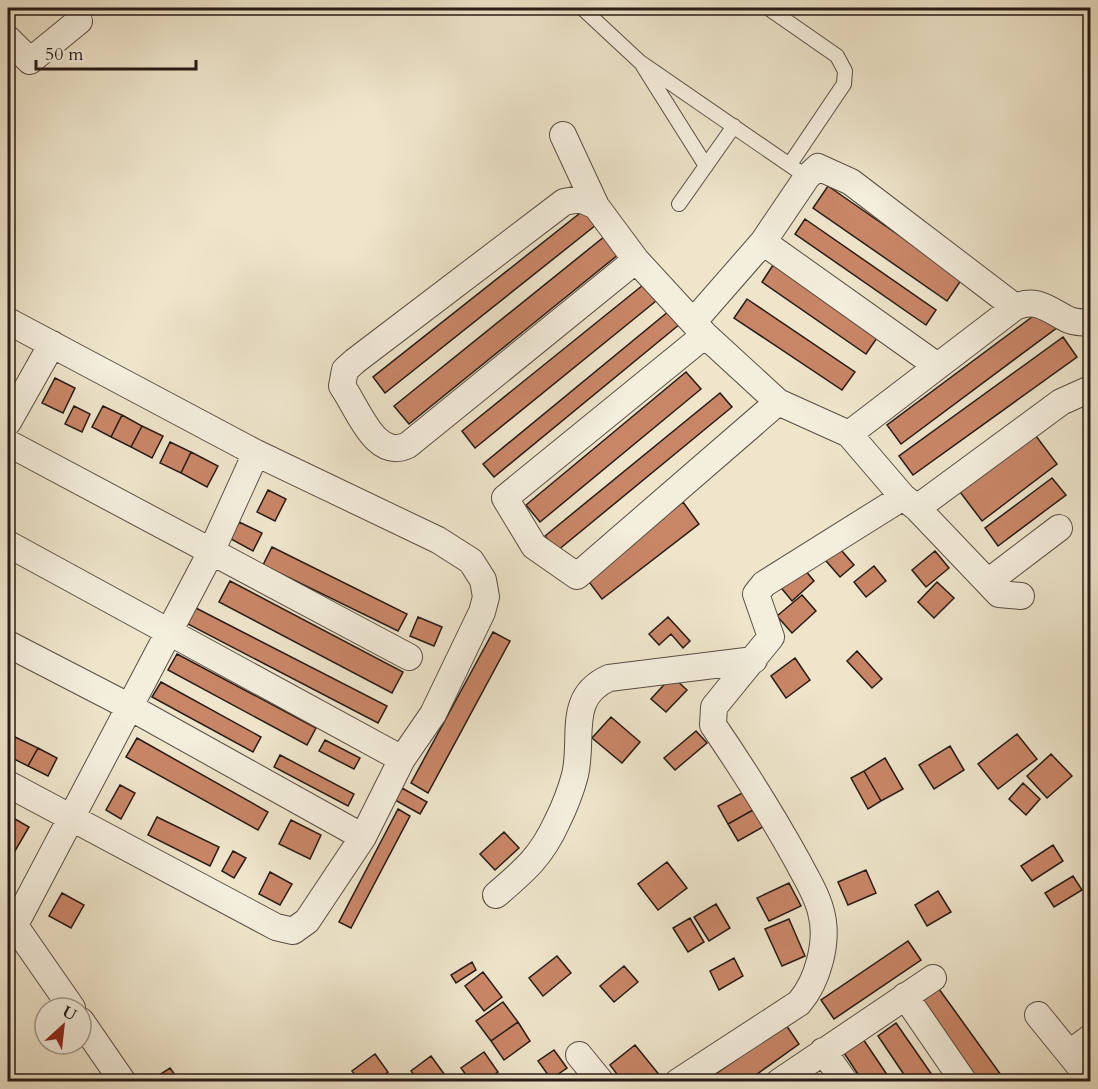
<svg xmlns="http://www.w3.org/2000/svg" width="1098" height="1089" font-family="Cardo,serif">
<style>
.building{fill:#c98667;stroke:#271b17;stroke-width:1.5}
.lines{fill:none;stroke-linecap:round;stroke-linejoin:round}
.lane-casing{stroke:#594e44;stroke-width:16}
.street-casing{stroke:#594e44;stroke-width:28}
.lane{stroke:#f4eedd;stroke-width:14}
.street{stroke:#f4eedd;stroke-width:26}
</style>
<rect width="100%" height="100%" fill="#eee5cb"/>
<filter id="stains"><feTurbulence type="fractalNoise" baseFrequency=".00333" numOctaves="4"/><feColorMatrix values="0 0 0 0 .2 0 0 0 0 .09 0 0 0 0 .02 0 0 0 .5 -.17"/></filter>
<radialGradient id="worn" r=".72"><stop offset=".6" stop-color="#630" stop-opacity="0"/><stop offset="1" stop-color="#630" stop-opacity=".3"/></radialGradient>
<path class="building" d="M828 186 962 279 947 301 813 208Z
M589 206 601 221 385 393 373 377Z
M805 219 936 310 926 325 795 234Z
M610 232 624 250 409 424 394 406Z
M773 265 877 338 866 354 762 282Z
M648 281 661 297 475 448 462 431Z
M747 299 855 372 842 390 734 318Z
M1044 308 1058 327 901 444 887 425Z
M669 311 680 324 494 477 483 464Z
M1063 337 1077 357 913 475 899 456Z
M686 372 701 389 540 522 526 505Z
M55 378 75 388 63 413 42 403Z
M720 393 732 407 557 551 545 536Z
M74 406 90 414 82 432 65 424Z
M103 406 122 415 111 437 92 427Z
M122 415 142 426 131 447 111 437Z
M142 426 163 436 152 458 131 447Z
M1036 436 1057 464 982 521 960 492Z
M170 442 191 452 181 473 160 463Z
M191 452 218 466 207 487 181 473Z
M1052 478 1066 495 998 546 985 528Z
M268 490 286 499 275 521 257 512Z
M683 502 699 524 602 599 586 578Z
M239 522 262 533 253 551 231 539Z
M835 543 854 565 840 577 820 554Z
M272 547 407 614 398 631 263 565Z
M935 551 949 568 926 587 912 570Z
M800 564 814 581 792 601 778 584Z
M874 566 886 581 866 597 854 582Z
M230 581 403 672 392 693 219 602Z
M937 582 954 598 934 618 918 602Z
M802 595 816 611 792 633 777 616Z
M192 606 387 706 378 723 184 622Z
M418 617 442 627 434 646 410 636Z
M668 617 690 641 683 648 671 634 659 645 649 634Z
M493 632 510 641 428 793 411 783Z
M857 651 882 679 872 688 847 661Z
M177 654 316 728 307 745 168 670Z
M795 658 810 680 786 698 771 676Z
M672 676 687 690 666 712 651 699Z
M161 682 261 737 253 752 152 697Z
M611 717 640 742 622 763 592 738Z
M696 731 707 743 675 770 664 758Z
M1017 734 1037 759 998 789 978 764Z
M15 737 38 748 28 766 8 756Z
M137 738 268 812 258 830 126 757Z
M325 740 360 758 354 769 319 751Z
M950 746 964 770 934 789 919 765Z
M38 748 57 758 48 776 28 766Z
M1051 754 1072 776 1047 798 1027 776Z
M280 755 354 794 348 806 274 767Z
M885 758 903 789 881 801 864 771Z
M864 771 881 801 868 809 851 778Z
M1023 783 1040 799 1026 815 1009 799Z
M120 785 135 793 121 819 106 810Z
M402 788 427 802 420 814 395 800Z
M744 792 753 810 728 824 718 806Z
M398 809 410 816 351 928 339 922Z
M753 810 763 827 738 841 728 824Z
M8 815 29 827 15 851 8 846Z
M157 817 219 847 210 866 148 835Z
M291 820 321 835 310 859 279 844Z
M504 832 519 848 495 870 480 854Z
M1053 845 1063 861 1032 881 1021 866Z
M233 851 246 858 234 878 222 871Z
M667 862 687 888 658 910 638 884Z
M866 870 876 893 848 905 838 882Z
M270 872 292 884 280 905 259 894Z
M1073 876 1082 890 1054 907 1045 893Z
M789 883 801 906 769 921 757 898Z
M938 891 951 912 927 926 915 905Z
M62 893 84 905 71 928 49 916Z
M716 904 730 928 709 941 694 917Z
M690 918 704 942 688 952 673 928Z
M789 919 805 956 782 966 765 929Z
M908 941 921 960 834 1019 821 1000Z
M557 956 571 973 543 996 529 978Z
M734 958 743 976 719 990 710 971Z
M472 962 476 970 456 983 451 975Z
M624 966 638 982 614 1002 600 986Z
M483 972 502 997 484 1011 465 986Z
M939 989 1006 1082H978L921 1002Z
M503 1002 518 1022 491 1041 476 1021Z
M518 1022 530 1041 504 1060 491 1041Z
M896 1023 937 1082H909L878 1036Z
M786 1025 799 1044 746 1082H704Z
M863 1039 892 1082H863L844 1053Z
M635 1045 661 1077 656 1082H623L610 1065Z
M554 1050 567 1068 551 1079 538 1061Z
M484 1052 498 1072 484 1082H471L461 1068Z
M375 1054 388 1072 376 1082H360L352 1071Z
M431 1056 450 1082H419L411 1071Z
M170 1068 180 1082H150V1081Z"/>
<g class="lines">
<defs>
<path id="lane" d="M582 8 640 62 807 177
M768 8 837 56 845 71 844 84 790 164
M643 66 706 166
M679 204 734 126"/>
<path id="street" d="M8 39 30 61 79 21
M563 135 596 206
M763 242 807 177 818 167 851 182 1015 307
M636 260 408 445C375 461 359 410 342 386L345 370 355 361 564 202 580 199 596 206 636 260 705 335 778 402 849 434 903 497 917 508 999 594 1021 596
M8 321 256 453 438 540 471 561 483 580 486 597 482 612 433 714 402 759 363 837 307 921 293 931 276 927 8 784
M694 321 763 242 936 365
M705 335 505 498 534 546 577 576 778 402
M8 422 52 344
M849 434 1015 307C1037 297 1049 310 1067 319 1074 323 1083 322 1090 323
M8 443 409 657
M917 508 1061 402 1090 389
M8 544 402 759
M988 582 1059 528
M8 644 128 706 363 837
M496 895C525 870 541 857 557 822 564 808 571 790 575 775 584 738 566 697 609 678L754 660
M8 922 15 926 72 1008
M8 938 211 552 256 453
M905 996 964 1082
M1038 1015 1090 1079
M81 1021 123 1082
M823 1051 845 1082
M1071 1052 1090 1038
M579 1055 601 1082
M678 1082 799 1003C818 981 829 941 821 912 817 894 806 878 798 862 772 815 743 769 713 725L714 707 771 637 756 594 764 584 903 497
M779 1082 933 978"/>
</defs>
<use href="#lane" class="lane-casing"/>
<use href="#street" class="street-casing"/>
<use href="#lane" class="lane"/>
<use href="#street" class="street"/>
</g>
<rect width="1098" height="1089" fill="none" stroke="#eee5cb" stroke-width="30"/>
<rect x="9" y="9" width="1080" height="1071" fill="none" stroke="#271b17" stroke-width="3"/>
<rect x="15" y="15" width="1068" height="1059" fill="none" stroke="#271b17" stroke-width="1.5"/>
<g transform="translate(63 1026) rotate(27)"><circle r="28" fill="#f4eedd" stroke="#a29a8e" stroke-width="1.5"/>
<path d="M0-4.5L10 22L0 15L-10 22Z" fill="#8f2418"/>
<text y="-9" font-size="16" font-weight="bold" text-anchor="middle" fill="#271b17">U</text>
</g>
<path d="M36 60v9h160v-9" fill="none" stroke="#271b17" stroke-width="3"/>
<text x="45" y="60" font-size="18" fill="#271b17" stroke="#f4eedd" stroke-width="4.5" paint-order="stroke">50 m</text>
<rect width="100%" height="100%" filter="url(#stains)"/>
<rect width="100%" height="100%" fill="url(#worn)"/>
</svg>
